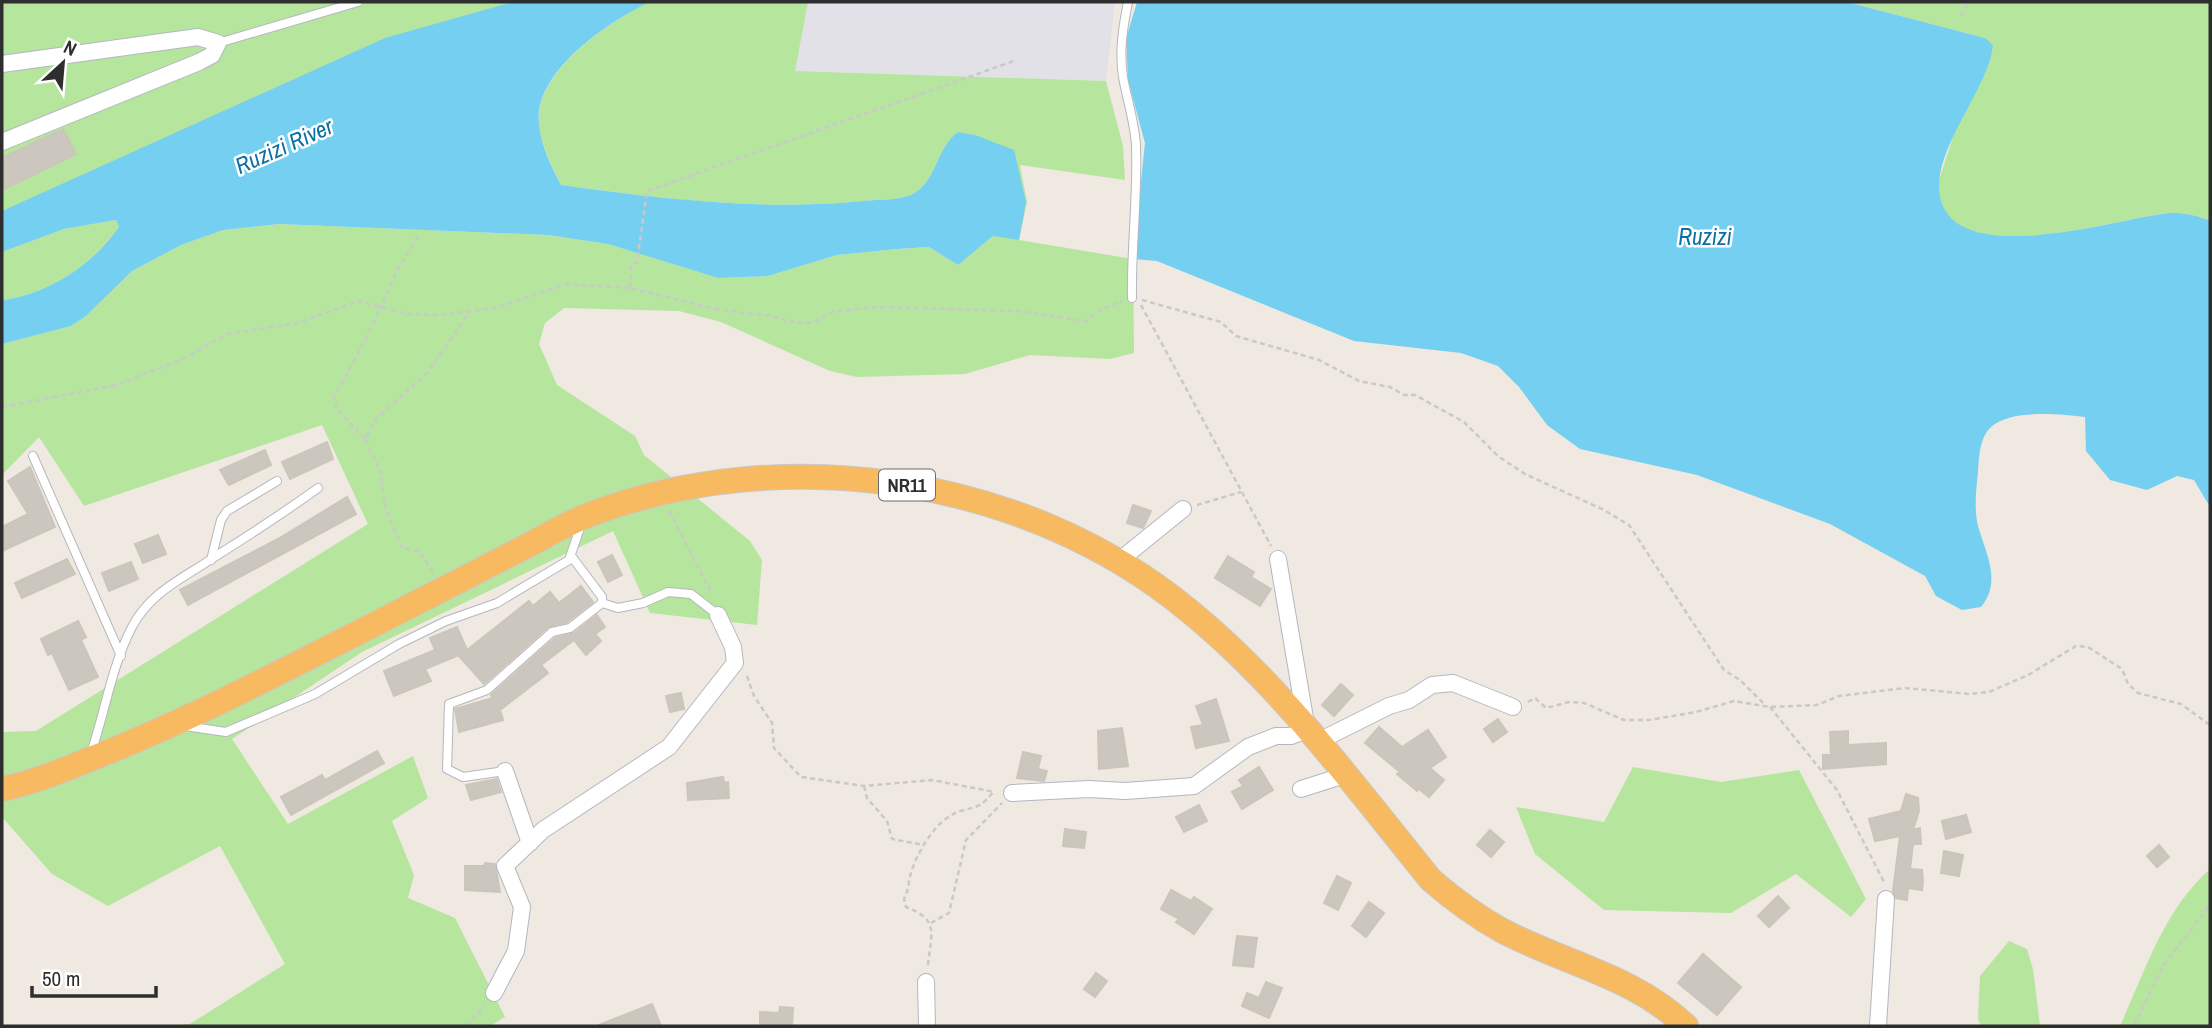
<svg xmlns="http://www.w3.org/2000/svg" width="2212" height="1028" font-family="'Archivo Narrow',sans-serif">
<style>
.industrial{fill:#e3e1e8}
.green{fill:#b6e59e}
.water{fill:#75cff0}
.building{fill:#cbc7bf;stroke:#cbc5ba;stroke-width:2}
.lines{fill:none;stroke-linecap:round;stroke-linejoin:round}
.service-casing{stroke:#b4b7c1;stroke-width:10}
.minor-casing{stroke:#b4b7c1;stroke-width:18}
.trunk-casing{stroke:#c9c9c9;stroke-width:26}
.path{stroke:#c9c9c9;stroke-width:2.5;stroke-dasharray:5 3.5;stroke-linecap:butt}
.service{stroke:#fff;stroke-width:8}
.minor{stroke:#fff;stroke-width:16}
.trunk{stroke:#f8ba60;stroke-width:24}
.labels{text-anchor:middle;stroke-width:5;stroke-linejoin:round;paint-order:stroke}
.shield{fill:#fff;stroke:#6d6d6d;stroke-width:2}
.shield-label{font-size:19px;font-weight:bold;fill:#2e2e2e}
.water-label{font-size:23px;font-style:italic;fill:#0d6fa3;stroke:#fff}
</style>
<rect width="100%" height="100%" fill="#efe9e1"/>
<path class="industrial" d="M808 2H1115L1106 81 794 71Z"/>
<path class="green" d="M2 2H513L2 211Z
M650 2H808L795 71 1106 81 1123 146 1125 180 1020 165 1027 202 1019 240 1133 259 1134 353 1110 359 1030 355 965 374 857 377 830 371 721 322 679 311 564 308 545 323 539 344 557 385 635 436 644 455 750 541 762 560 757 625 650 613 613 531 362 652 232 739 288 824 413 756 428 798 392 821 414 875 408 898 455 918 505 1017 490 1026H170L190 1024 285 964 220 846 108 906 52 874 2 817V732L36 731 368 524 322 425 84 506 39 437 2 475V344L71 326 86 316 132 271 181 245 223 230 279 224 548 235 608 244 718 278 768 276 837 255 897 249 929 247 958 265 993 236 975 135 958 132C937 147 937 178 916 192 903 201 879 199 864 201 759 211 664 199 561 185 552 166 541 146 539 124 534 72 609 21 650 2Z
M1847 2H2210V221C2198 216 2182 212 2168 213 2120 218 1960 269 1940 201 1938 195 1939 186 1939 180L1985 38Z
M116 220 119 227C92 264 49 295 2 300V252L64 229Z
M1633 767 1721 782 1799 770 1866 899 1851 917 1796 874 1731 913 1604 910 1535 854 1516 807 1604 822Z
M2210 869V1026H2120C2145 971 2164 910 2210 869Z
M2009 941 2027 949 2033 969 2040 1026H1981L1978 1019 1980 976Z"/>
<path class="water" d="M513 2H650C609 21 533 72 539 124 541 146 551 166 561 185 663 199 761 211 863 201 879 199 903 201 916 192 937 178 937 147 958 132L975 135 1014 150 1026 202 1019 240 993 236 958 265 929 247 897 249 837 255 768 276 718 278 608 244 548 235 279 224 223 230 181 245 132 271 86 316 71 326 2 344V300C48 295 93 264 119 227L116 220 64 229 2 252V211L385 38Z
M1137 2H1847L1985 38 1993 45C1989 86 1941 139 1939 184 1937 277 2118 218 2169 213 2183 212 2198 216 2210 221V507L2194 480 2177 476 2147 490 2110 480 2086 451 2085 417C2060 414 2011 409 1991 427 1979 438 1979 459 1978 473 1976 489 1974 510 1978 526 1986 554 2002 581 1981 607L1962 610 1936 596 1925 576 1830 524 1697 475 1580 449 1547 425 1519 387 1498 366 1461 353 1354 341 1157 261 1133 259 1145 143 1128 80 1126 39Z"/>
<path class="building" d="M63 129 76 154 2 190V158Z
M327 442 333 459 290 479 282 462Z
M265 450 271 465 229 485 220 470Z
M30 467 55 527 2 551V527L28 514 8 481Z
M347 497 356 514 188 605 180 590 278 539Z
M1133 505 1151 511 1143 528 1127 523Z
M158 535 166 554 143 563 135 544Z
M612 555 622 575 608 582 598 562Z
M1228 556 1254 572 1251 577 1271 589 1260 606 1215 578Z
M67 559 75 574 22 598 15 583Z
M131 562 138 579 109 591 102 573Z
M581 586 593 602 567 622 548 627 484 684 459 656 464 653 425 669 431 681 394 696 384 671 435 650 430 638 457 627 467 650 529 601 533 606 550 592 559 603Z
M597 615 605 627 595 634 601 641 586 655 574 640 541 665 548 673 500 710 503 720 459 732 455 709 493 698 491 695 555 638 574 633Z
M78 621 86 637 81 640 98 677 69 690 52 653 48 655 41 639Z
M1341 684 1353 695 1334 716 1322 705Z
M681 693 684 709 670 712 666 696Z
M1216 699 1229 741 1196 748 1191 727 1203 725 1196 706Z
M1498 719 1507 732 1493 742 1484 729Z
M1379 727 1402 747 1428 730 1446 757 1430 768 1444 780 1429 797 1419 789 1417 791 1397 774 1400 772 1365 743Z
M1122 728 1128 766 1099 769 1098 731Z
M1848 731V745L1886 743V764L1823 769V755H1831L1830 732Z
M377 751 384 763 291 815 281 797 322 775 325 780Z
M1023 752 1041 756 1038 769 1047 771 1044 781 1017 778Z
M1259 767 1273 790 1242 809 1232 792 1243 786 1239 780Z
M723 777 724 783 728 782 729 798 688 800 687 783Z
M497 779 501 792 471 800 466 785Z
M1906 794 1918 798 1919 811 1913 830 1920 828 1921 844H1913L1910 869 1922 870 1923 881 1922 890 1908 888 1907 900 1896 898 1893 891 1900 836 1875 841 1869 819 1901 811Z
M1199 805 1207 821 1184 832 1176 817Z
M1966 815 1971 832 1946 839 1942 821Z
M1065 829 1086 832 1084 848 1063 846Z
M1490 830 1504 842 1491 857 1477 845Z
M2159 845 2169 857 2157 867 2147 856Z
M1944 851 1963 855 1959 876 1941 873Z
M485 863 495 864 500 892 465 890V866H484Z
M1337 876 1351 883 1338 910 1324 903Z
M1171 890 1191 901 1194 897 1212 909 1194 934 1176 922 1179 919 1161 909Z
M1778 896 1789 908 1769 927 1758 916Z
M1369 902 1384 913 1366 937 1352 926Z
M1237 936 1257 938 1253 967 1233 965Z
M1703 954 1741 987 1717 1015 1678 983Z
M1096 973 1107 981 1095 997 1084 989Z
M1266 982 1282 988 1269 1018 1242 1006 1247 993 1259 998Z
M652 1004 661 1026H599V1025Z
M780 1007 793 1008 792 1026H760V1012L779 1013Z"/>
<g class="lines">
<defs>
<path id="service" d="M1128 2C1123 27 1119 51 1123 77 1127 100 1135 123 1136 146 1138 196 1131 247 1132 298
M218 43 358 2
M33 456 121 656
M572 557 602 597V603L618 608 643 603 668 592 691 594 718 615
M211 560 221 520 227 511 277 481
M185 726 226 732 315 694 399 644 446 621 497 603 569 560 582 522
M91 753C105 712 112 665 132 627 151 591 184 578 216 556 251 534 285 512 318 488
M505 771 463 777 447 769 449 704 487 690 552 632 570 628 602 603"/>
<path id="minor" d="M2 64 198 37 218 43 212 55 199 62 2 142
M1120 560 1183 509
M1317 742 1389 706 1409 700 1432 685 1453 683 1513 707
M505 771 530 843
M1301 789 1345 775
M1012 793 1089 789 1125 791 1194 786 1248 747 1276 736H1291L1307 730 1278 559
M926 982 927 1026
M494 993 516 951 522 907 505 866 543 830 669 747 735 663 733 647 718 615
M1878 1026 1886 899"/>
<path id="trunk" d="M2 789C36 782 71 767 103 754 198 716 288 668 379 622 426 598 473 574 519 550 541 539 563 525 586 516 782 440 1026 476 1188 610 1282 686 1355 787 1431 880 1453 899 1476 916 1501 930 1565 964 1632 975 1686 1026"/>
</defs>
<use href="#service" class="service-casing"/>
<use href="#minor" class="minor-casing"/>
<use href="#trunk" class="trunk-casing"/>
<path class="path" d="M1961 16 1969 2
M630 288 631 266 637 262 647 191 1014 61
M1142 300 1221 322 1236 336 1319 360 1359 381 1390 387 1404 395H1415L1464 422 1498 456 1525 474 1604 510 1629 525 1724 670 1740 680 1765 705
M1141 305 1271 546
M2 407 117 385 185 358 227 334 298 323 358 301 407 314 440 315 495 308 567 284 630 288 715 309 770 316 798 323 814 322 832 312 875 307 1017 311 1086 321 1100 310 1122 301
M365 439 336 408 334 395C358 357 376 319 394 277 401 262 412 249 419 234
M1197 505 1241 492
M669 511 711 592
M433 572 420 552 402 548 386 510 380 470 365 439 376 419 427 373 469 313
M747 676 754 696 772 723 774 748 801 777 864 786 932 780 995 792
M1528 702 1535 698 1546 708 1569 702 1584 703 1624 720H1649L1696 712 1734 701 1770 707 1817 705 1839 696 1905 688 1970 694 1989 692 2028 675 2076 646 2088 647 2122 669 2128 684 2138 693 2181 704 2210 725
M1770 707 1837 790 1884 882
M864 786 867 798 887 821 892 839 924 845
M931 923 949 913 966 840 1002 803
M928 965C931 933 940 920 906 907L904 899C909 889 908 883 911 873 916 855 932 828 947 818 966 804 976 815 993 792
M467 1026 485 1004
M2134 1026 2163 966 2210 905"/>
<use href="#service" class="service"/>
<use href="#minor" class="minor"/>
<use href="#trunk" class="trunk"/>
</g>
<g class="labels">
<rect class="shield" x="879" y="469.5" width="56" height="31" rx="5"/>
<g class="shield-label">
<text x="907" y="492">NR11</text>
</g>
<g class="water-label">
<text transform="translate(284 146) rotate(-24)" y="8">Ruzizi River</text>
<text x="1705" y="245">Ruzizi</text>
</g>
</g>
<rect width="2212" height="1028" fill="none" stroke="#2e2e2e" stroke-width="7"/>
<g transform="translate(63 63) rotate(26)" stroke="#ffffff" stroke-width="5" paint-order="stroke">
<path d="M0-5L12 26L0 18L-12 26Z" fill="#2e2e2e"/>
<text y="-10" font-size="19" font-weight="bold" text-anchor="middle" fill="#2e2e2e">N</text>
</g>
<path d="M32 986v10h124v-10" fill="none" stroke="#2e2e2e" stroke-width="3.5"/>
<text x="42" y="986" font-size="21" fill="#2e2e2e" stroke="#ffffff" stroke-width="5" paint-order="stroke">50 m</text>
</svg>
